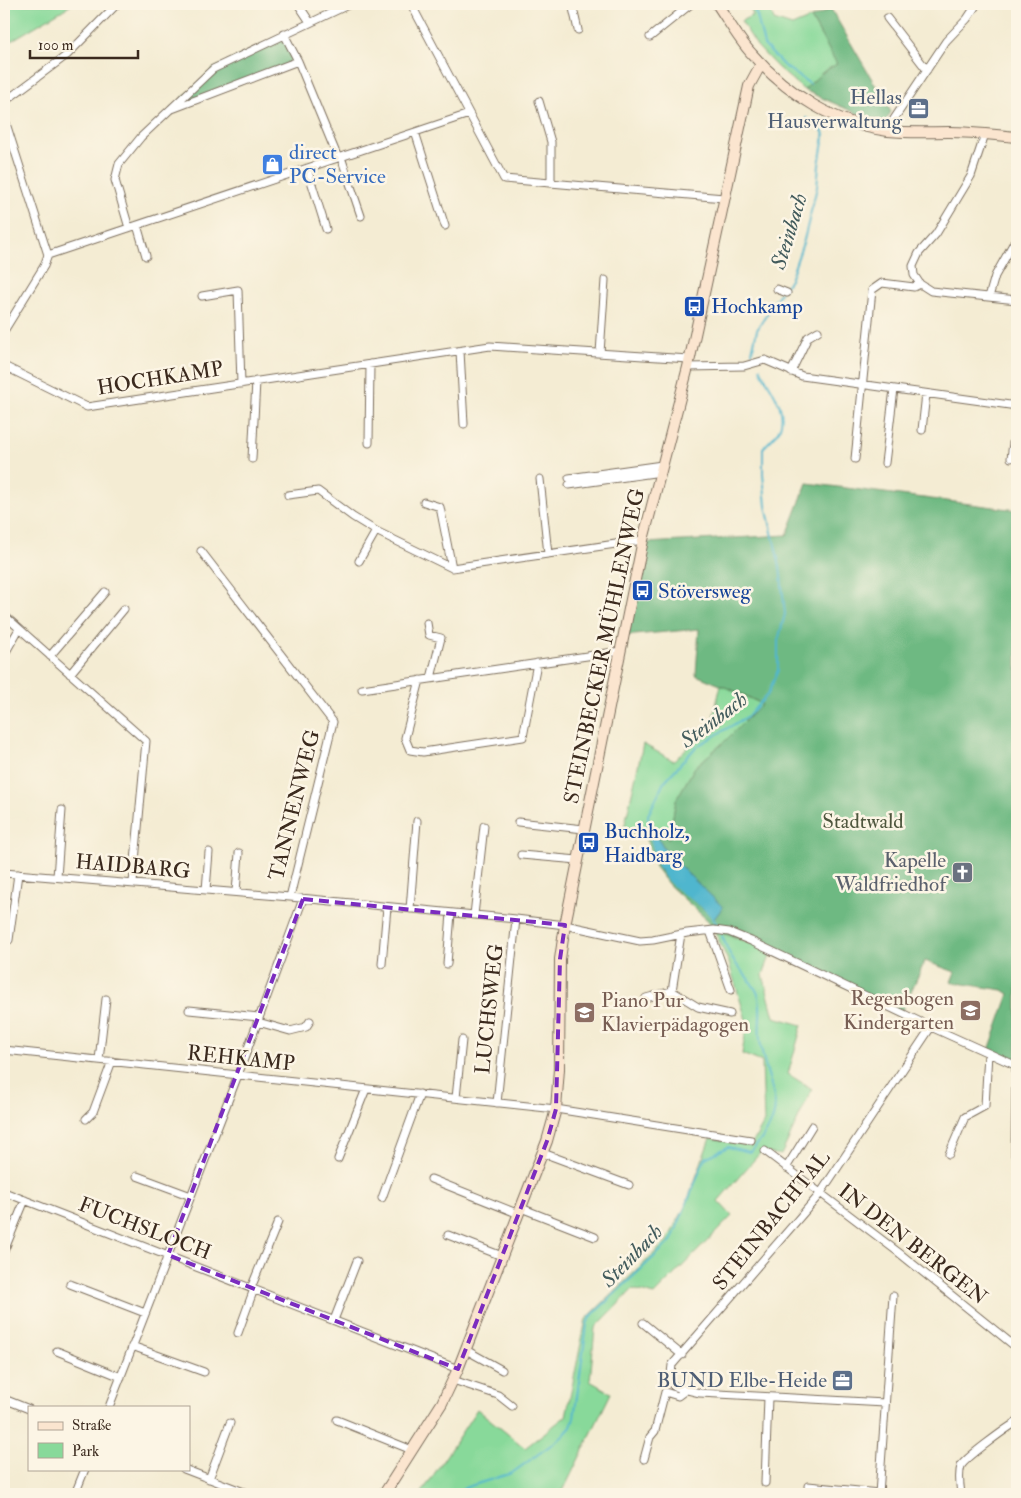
<svg xmlns="http://www.w3.org/2000/svg" width="1021" height="1498" font-family="'IM FELL Double Pica',serif">
<style>
.green{fill:#88d99a;stroke:#62825c}
.forest{fill:#6eb982;stroke:#547250}
.water{fill:#50b6ce;stroke:#467076}
.lines{fill:none;stroke-linecap:round;stroke-linejoin:round}
.stream{stroke:#50b6ce;stroke-width:2}
.street-casing{stroke:#7c6e5d;stroke-width:9}
.secondary-casing{stroke:#7c6e5d;stroke-width:12}
.street{stroke:#fff;stroke-width:7}
.secondary{stroke:#fbe5cf;stroke-width:10}
.marked{fill:none;stroke:#7b2cbf;stroke-width:4;stroke-dasharray:10 6;stroke-linejoin:round}
.labels{text-anchor:middle;stroke-width:5;stroke-linejoin:round;paint-order:stroke}
.service-label{font-size:21px;fill:#4e5e75;stroke:#fcf5e5;text-anchor:end}
.shop-label{font-size:21px;fill:#366cbe;stroke:#fcf5e5;text-anchor:start}
.transit-label{font-size:21px;fill:#164399;stroke:#fcf5e5;text-anchor:start}
.street-label{font-size:21px;fill:#3b2a1e;stroke:#fcf5e5}
.park-label{font-size:21px;fill:#4e563d;stroke:#fcf5e5}
.worship-label{font-size:21px;fill:#5b616d;stroke:#fcf5e5;text-anchor:end}
.education-label{font-size:21px;fill:#785e54;stroke:#fcf5e5;text-anchor:end}
.water-label{font-size:22px;font-style:italic;fill:#425b5c;stroke:#fcf5e5}
</style>
<rect width="100%" height="100%" fill="#fcf5e5"/>
<filter id="ink" filterUnits="userSpaceOnUse"><feTurbulence type="fractalNoise" baseFrequency=".02" numOctaves="2"/><feDisplacementMap in="SourceGraphic" scale="10" xChannelSelector="R" yChannelSelector="G"/><feConvolveMatrix kernelMatrix="1 2 1 2 8 2 1 2 1" color-interpolation-filters="sRGB"/></filter>
<filter id="wash" filterUnits="userSpaceOnUse"><feTurbulence type="fractalNoise" baseFrequency=".0096" numOctaves="4" result="noise"/><feDisplacementMap in="SourceGraphic" scale="20" xChannelSelector="R" yChannelSelector="G"/><feGaussianBlur stdDeviation="1.12" result="paint"/><feColorMatrix in="noise" values="0 0 0 0 0 0 0 0 0 0 0 0 0 0 0 0 0 1.4 0 .05"/><feComposite in="paint" operator="in"/></filter>
<g filter="url(#wash)">
<rect width="100%" height="100%" fill="#f4ecd3"/>
<path class="green" d="M4 4H73L4 45Z
M748 4H768L774 20 792 26 811 18 837 64 823 72 804 90 777 67 757 46 741 21 753 15Z
M721 685 762 704 724 742 695 767 676 800 669 838 645 833H623L643 744 674 761 712 722Z
M714 930 772 951 763 975 774 1017 802 1025 788 1074 812 1089 781 1155 761 1152 718 1201 732 1216 654 1295 633 1289 595 1328 590 1381 611 1393 563 1491 545 1494H421L477 1409 525 1448 566 1416 586 1319 667 1241 686 1205 710 1138 751 1146 764 1122 762 1062 742 1054 747 1023 729 963Z"/>
<path class="forest" d="M831 9 891 112 885 122 858 114 804 90 823 72 837 64 811 18Z
M284 34 298 61 170 110 213 69Z
M807 483 1017 510V1066L988 1053 1009 994 1003 990 951 982 955 972 925 961 901 1013 751 941 714 930 706 919 669 885 655 867 645 833 669 838 676 800 695 767 724 742 762 704 742 694 696 675 699 629 624 636 646 543 787 535Z"/>
<path class="water" d="M649 821 664 848 686 872 723 907 714 919C698 900 671 890 659 868 654 858 651 833 649 821Z"/>
<g class="lines">
<path class="stream" d="M752 4 757 16 764 45 783 65 810 84
M783 289 790 280 804 240 817 187 819 165 824 136C823 126 813 123 806 118
M752 352 757 330 780 293
M660 869 649 832 648 815 664 782 696 747 748 716 768 694 778 670V641L785 614 780 567 766 506 763 474V448C768 443 776 436 779 430 789 408 768 386 760 368
M663 873C666 877 669 882 673 885 688 898 708 906 717 925
M454 1494 467 1487 512 1473 562 1437 571 1427 574 1418 587 1324 590 1317 672 1240 705 1158 728 1147 750 1152C795 1107 766 1090 760 1040 758 1025 763 1008 758 994 753 982 743 973 735 963 729 955 726 945 722 936"/>
</g>
</g>
<g filter="url(#ink)">
<g class="lines">
<defs>
<path id="street" d="M298 4 310 22
M411 4 504 179 724 198
M572 4 578 30
M887 18 927 70
M284 34 298 61 338 158
M650 37 691 4
M539 101 551 142V183
M4 102 67 55 117 4
M172 109 298 61
M4 117 48 255 44 266 4 331
M886 131 946 41 967 19 977 4
M415 132 445 226
M985 134 971 176 936 234 919 253 913 266 914 275 920 284 931 291 1017 300
M341 157 361 216
M307 168 326 229
M137 225 146 256
M129 228 115 180 119 164 141 137 213 69 350 4
M48 255 469 114
M777 289 787 293
M202 296 238 290 241 384
M989 297 995 276 1017 237
M460 351 464 424
M600 353 605 280
M4 366 87 407 490 346 689 359
M688 367 744 366 765 360 802 376 1017 406
M791 372 808 337 818 331
M922 430 926 394
M369 443 370 364
M1011 458 1017 414
M252 459 256 381
M855 459 872 290 882 283 914 287 920 284
M885 463 894 389
M569 478 662 465
M540 479 548 554
M569 485 661 472
M288 495 318 491 353 517 376 531 452 568 643 540
M424 502 440 507 452 568
M201 551 333 722 290 897
M359 561 376 531
M4 615 146 741 133 883
M427 623 429 635 441 638 431 678
M4 655 19 629
M50 656 105 592
M70 674 124 609
M420 680 405 738 410 750 423 752 523 737 537 663
M362 689 621 651
M518 822 584 829
M521 855 578 860
M4 873 290 897 516 919 565 925 640 941 653 940 687 933 714 930 729 932 751 941 931 1027 1017 1066
M57 877 62 810
M206 890 209 852
M236 892 239 853
M410 909 417 821
M474 915 484 826
M710 931 731 990
M9 940 18 874
M382 964 387 907
M447 964 451 913
M672 991 681 934
M646 998 672 991 698 1007 730 1014
M189 1010 259 1017
M258 1022 290 1031 306 1027 310 1021
M4 1050 556 1109 751 1140
M99 1060 106 999
M456 1098 462 1040
M497 1103 516 919
M86 1119 93 1112 112 1061
M765 1151 898 1252 1017 1348
M543 1153 629 1185
M949 1154 965 1117 985 1106 988 1053
M1015 1155 1016 1066
M338 1159 366 1089
M786 1168 812 1126
M137 1176 191 1196
M431 1179 519 1214
M4 1192 458 1369
M382 1198 420 1094
M521 1208 595 1237
M448 1235 502 1256
M4 1251 25 1200
M70 1284 145 1313
M251 1288 278 1222
M334 1320 357 1261
M643 1323 682 1355
M238 1333 254 1289
M132 1346 204 1372
M466 1350 502 1370
M57 1351 121 1377
M453 1380 498 1395 512 1406
M4 1399 29 1409
M885 1403 700 1393 675 1387 670 1382 672 1365 820 1194 931 1027
M109 1407 238 1075 303 899
M337 1420 412 1450
M644 1459 650 1437 655 1431 665 1392 678 1396 686 1390
M184 1469 249 1494
M209 1479 230 1423
M765 1483 768 1397
M808 1486 879 1493
M75 1494 85 1469
M879 1494 893 1296
M961 1494C960 1486 958 1475 961 1466 965 1458 1008 1427 1017 1422"/>
<path id="secondary" d="M717 4C728 20 738 39 752 54 787 94 835 124 888 131 909 133 928 132 949 132 972 132 995 135 1017 137
M384 1494 442 1403 458 1369 547 1141 556 1109 559 1069 560 959 565 925 643 540 688 367 749 86 761 64"/>
</defs>
<use href="#street" class="street-casing"/>
<use href="#secondary" class="secondary-casing"/>
<use href="#street" class="street"/>
<use href="#secondary" class="secondary"/>
</g>
</g>
<path class="marked" d="M303 899 565 925 560 959 556 1109 547 1141 458 1369 168 1255Z"/>
<defs>
<symbol id="office-square" viewBox="-11 -11 22 22"><rect x="-9" y="-9" width="18" height="18" rx="4" fill="#5c6f8a" stroke="#fcf5e5"/><path d="M-6-3h4V-5.5h4V-3h4V5H-6ZM-1-4.5V-3h2v-1.5ZM-6 0V1H6V0Z" fill="#fff"/></symbol>
<symbol id="shop-square" viewBox="-11 -11 22 22"><rect x="-9" y="-9" width="18" height="18" rx="4" fill="#3f7fe0" stroke="#fcf5e5"/><path d="M-5-2.5h2.3a2.7 3.5 0 0 1 5.4 0H5L5.5 6h-11ZM-1.5-2.5h3a1.5 2.3 0 0 0-3 0Z" fill="#fff"/></symbol>
<symbol id="bus-square" viewBox="-11 -11 22 22"><rect x="-9" y="-9" width="18" height="18" rx="4" fill="#1a4fb4" stroke="#fcf5e5"/><path d="M-5-6H5V4H4V6H2V4H-2V6H-4V4H-5ZM-3.5-4V0h7V-4ZM-3.5 1.2v1.5H-2V1.2ZM2 1.2v1.5H3.5V1.2Z" fill="#fff"/></symbol>
<symbol id="church-square" viewBox="-11 -11 22 22"><rect x="-9" y="-9" width="18" height="18" rx="4" fill="#6b7280" stroke="#fcf5e5"/><path d="M-1.2-6h2.4v3.5h3.3v2.4h-3.3V6h-2.4V-.1h-3.3v-2.4h3.3Z" fill="#fff"/></symbol>
<symbol id="school-square" viewBox="-11 -11 22 22"><rect x="-9" y="-9" width="18" height="18" rx="4" fill="#8d6e63" stroke="#fcf5e5"/><path d="M0-5L7-2L0 1L-7-2ZM-4 1L0 2.5L4 1V4Q0 6-4 4Z" fill="#fff"/></symbol>
</defs>
<g fill-rule="evenodd">
<use href="#office-square" x="906" y="96" width="25" height="25"/>
<use href="#shop-square" x="260" y="152" width="25" height="25"/>
<use href="#bus-square" x="682" y="294" width="25" height="25"/>
<use href="#bus-square" x="630" y="578" width="25" height="25"/>
<use href="#bus-square" x="576" y="830" width="25" height="25"/>
<use href="#church-square" x="950" y="860" width="25" height="25"/>
<use href="#school-square" x="958" y="998" width="25" height="25"/>
<use href="#school-square" x="572" y="1000" width="25" height="25"/>
<use href="#office-square" x="830" y="1368" width="25" height="25"/>
</g>
<g class="labels">
<g class="service-label">
<text x="902" y="104">Hellas<tspan x="902" dy="24">Hausverwaltung</tspan></text>
<text x="827" y="1387">BUND Elbe-Heide</text>
</g>
<g class="shop-label">
<text x="289" y="159">direct<tspan x="289" dy="24">PC-Service</tspan></text>
</g>
<g class="transit-label">
<text x="711" y="313">Hochkamp</text>
<text x="658" y="598">Stöversweg</text>
<text x="604" y="838">Buchholz,<tspan x="604" dy="24">Haidbarg</tspan></text>
</g>
<g class="street-label">
<text transform="translate(160 378) rotate(-9)" y="7">HOCHKAMP</text>
<text transform="translate(604 646) rotate(-78)" y="7">STEINBECKER MÜHLENWEG</text>
<text transform="translate(294 805) rotate(-76)" y="7">TANNENWEG</text>
<text transform="translate(133 866) rotate(5)" y="7">HAIDBARG</text>
<text transform="translate(489 1009) rotate(-84)" y="7">LUCHSWEG</text>
<text transform="translate(241 1058) rotate(6)" y="7">REHKAMP</text>
<text transform="translate(771 1220) rotate(-51)" y="7">STEINBACHTAL</text>
<text transform="translate(145 1228) rotate(21)" y="7">FUCHSLOCH</text>
<text transform="translate(913 1244) rotate(38)" y="7">IN DEN BERGEN</text>
</g>
<g class="park-label">
<text x="863" y="828">Stadtwald</text>
</g>
<g class="worship-label">
<text x="946" y="867">Kapelle<tspan x="946" dy="24">Waldfriedhof</tspan></text>
</g>
<g class="education-label">
<text x="954" y="1005">Regenbogen<tspan x="954" dy="24">Kindergarten</tspan></text>
<text x="601" y="1007" text-anchor="start">Piano Pur<tspan x="601" dy="24">Klavierpädagogen</tspan></text>
</g>
<g class="water-label">
<text transform="translate(788 231) rotate(-73)" y="8">Steinbach</text>
<text transform="translate(713 719) rotate(-37)" y="8">Steinbach</text>
<text transform="translate(631 1255) rotate(-46)" y="8">Steinbach</text>
</g>
</g>
<rect width="1021" height="1498" fill="none" stroke="#fcf5e5" stroke-width="20"/>
<rect x="28" y="1406" width="162" height="65" fill="#fcf5e5" stroke="#afa495"/>
<rect x="38" y="1422" width="25" height="8" fill="#fbe5cf" stroke="#afa495"/>
<text x="72" y="1430" font-size="15" fill="#3b2a1e">Straße</text>
<rect x="38" y="1443" width="25" height="15" fill="#88d99a" stroke="#afa495"/>
<text x="72" y="1456" font-size="15" fill="#3b2a1e">Park</text>
<path d="M30 50v8h108v-8" fill="none" stroke="#3b2a1e" stroke-width="2.5"/>
<text x="38" y="50" font-size="15" fill="#3b2a1e" stroke="#fcf5e5" stroke-width="4" paint-order="stroke">100 m</text>
</svg>
